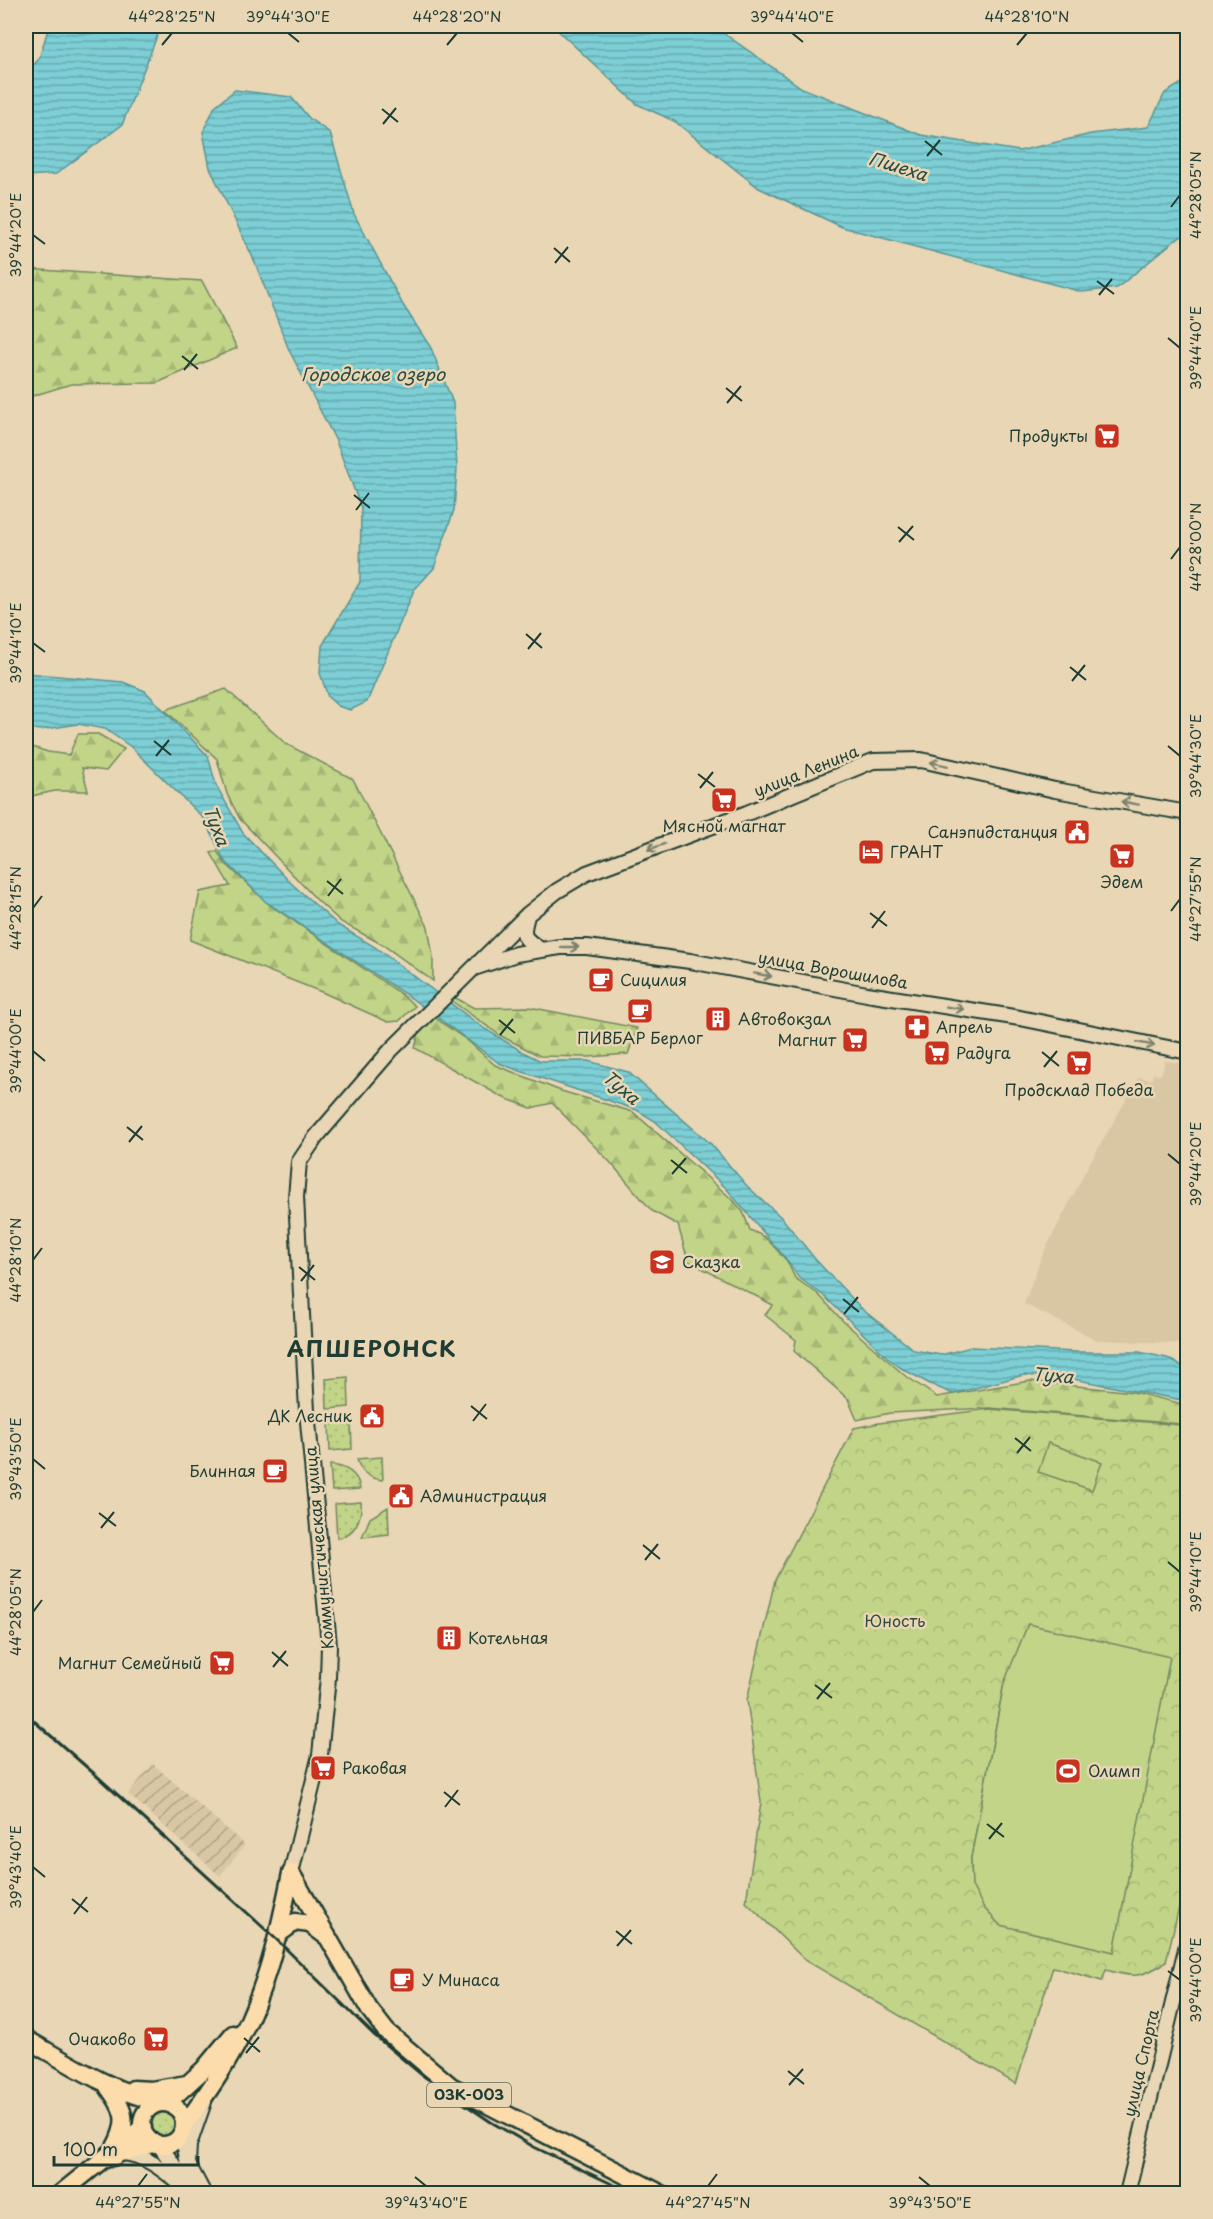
<svg xmlns="http://www.w3.org/2000/svg" width="1213" height="2219" font-family="'Playpen Sans',sans-serif">
<style>
.built{fill:#d9c7a4}
.industrial{fill:url(#industrial-furrows)}
.grass{fill:url(#grass-dots);stroke:#70885e;stroke-width:1.5}
.forest{fill:url(#forest-firs);stroke:#70885e;stroke-width:1.5}
.park{fill:url(#park-crowns);stroke:#70885e;stroke-width:1.5;fill-rule:evenodd}
.pitch{fill:#c2d488;stroke:#70885e;stroke-width:1.5}
.water{fill:url(#water-rules);stroke:#579595;stroke-width:1.5}
.lines{fill:none;stroke-linecap:round;stroke-linejoin:round}
.secondary-casing{stroke:#1f3d34;stroke-width:18}
.primary-casing{stroke:#1f3d34;stroke-width:21}
.secondary{stroke:#e9d6b4;stroke-width:14}
.primary{stroke:#fddcac;stroke-width:16}
.rail{stroke:#1f3d34;stroke-width:3}
.oneway{stroke:#7a826e}
.ticks{fill:none;stroke:#1f3d34;stroke-width:2}
.labels{text-anchor:middle;stroke-width:5;stroke-linejoin:round;paint-order:stroke}
.shield{fill:#e9d6b4;stroke:#5c6b5a;stroke-width:1.5}
.shield-label{font-size:15px;font-weight:bold;fill:#1f3d34}
.poi-label{font-size:16px;fill:#1f3d34;stroke:#e9d6b4;text-anchor:start}
.street-label{font-size:16px;fill:#1f3d34;stroke:#e9d6b4}
.park-label{font-size:16px;fill:#2f4c3c;stroke:#e9d6b4}
.water-label{font-size:18px;font-style:italic;fill:#284c44;stroke:#e9d6b4}
.district-label{font-size:22px;font-weight:bold;letter-spacing:1.5px;fill:#1f3d34;stroke:#e9d6b4}
.neatline{fill:none;stroke:#1f3d34;stroke-width:2}
.ticks-label{font-size:15px;text-anchor:middle;fill:#1f3d34}
</style>
<defs>
<pattern id="industrial-furrows" width="10" height="10" patternUnits="userSpaceOnUse" patternTransform="scale(1.5)"><rect width="10" height="10" fill="#d9c7a4"/><path d="M-1 1l2-2M0 10L10 0M9 11l2-2" fill="none" stroke="#afa386"/></pattern>
<pattern id="grass-dots" width="8" height="8" patternUnits="userSpaceOnUse" patternTransform="scale(1.5)"><rect width="8" height="8" fill="#c2d488"/><path d="M2 2h.1M6 6h.1" fill="none" stroke="#a6b776" stroke-width="1.8" stroke-linecap="round"/></pattern>
<pattern id="forest-firs" width="22" height="20" patternUnits="userSpaceOnUse" patternTransform="scale(1.5)"><rect width="22" height="20" fill="#c2d488"/><path d="M5 1l3.5 6h-7zM16 11l3.5 6h-7z" fill="#a6b776"/></pattern>
<pattern id="park-crowns" width="20" height="18" patternUnits="userSpaceOnUse" patternTransform="scale(1.5)"><rect width="20" height="18" fill="#c2d488"/><path d="M2 6a3 3 0 1 1 6 0M12 15a3 3 0 1 1 6 0" fill="none" stroke="#a6b776"/></pattern>
<pattern id="water-rules" width="6" height="5" patternUnits="userSpaceOnUse" patternTransform="scale(1.5)"><rect width="6" height="5" fill="#7dcfd5"/><path d="M0 2.5h6" fill="none" stroke="#66a9ae"/></pattern>
</defs>
<rect width="100%" height="100%" fill="#e9d6b4"/>
<filter id="ink" filterUnits="userSpaceOnUse"><feTurbulence type="fractalNoise" baseFrequency=".0167" numOctaves="2"/><feDisplacementMap in="SourceGraphic" scale="12" xChannelSelector="R" yChannelSelector="G"/><feConvolveMatrix kernelMatrix="1 2 1 2 8 2 1 2 1" color-interpolation-filters="sRGB"/></filter>
<g filter="url(#ink)">
<path class="built" d="M1165 1061 1187 1064V1344L1097 1340 1024 1304 1041 1258 1087 1168 1139 1077 1151 1080 1153 1074 1161 1075Z"/>
<path class="industrial" d="M153 1764 245 1845 220 1876 128 1794Z"/>
<path class="grass" d="M348 1377 349 1407 327 1409 326 1379Z
M351 1421 352 1449 330 1451 329 1422Z
M382 1457 383 1480C370 1479 360 1472 357 1459Z
M330 1465C345 1466 358 1473 360 1489L332 1491Z
M361 1502C362 1519 355 1535 337 1538L335 1504Z
M388 1507 389 1534 362 1537 370 1518Z
M149 2124a14 14 0 1 1 28 0a14 14 0 1 1-28 0Z"/>
<path class="forest" d="M26 269 202 281 237 348 157 383 71 384 26 398Z
M226 689 286 744 353 779 428 927 433 957V981L383 945 341 922 317 900 240 819 227 794 217 759 165 710Z
M78 734H98L124 749 106 771 82 768 88 791H55L26 797V745L48 752 69 755Z
M217 851 224 862 270 905 401 994 415 1006 399 1021 388 1022 324 993 190 940 200 892 230 886 211 853Z
M454 997 474 1008 529 1007 637 1028 628 1054 589 1057 540 1056 501 1036 449 999Z
M435 1018 468 1041 495 1065 561 1091 633 1112 734 1201 743 1212 750 1230 765 1237 787 1261 795 1278 818 1294 843 1321 903 1374 937 1397 1030 1381 1133 1392 1187 1405V1428L1181 1424 989 1408 890 1413 857 1420 848 1399 794 1351 796 1340 765 1315 773 1305 688 1261 678 1225 652 1211 610 1162 552 1103 531 1108 502 1097 415 1048 421 1025Z"/>
<path class="park" d="M990 1409 1182 1425 1187 1429 1188 1869 1166 1962C1141 1978 1134 1978 1106 1970L1102 1981 1053 1967 1016 2084 805 1960 746 1902 761 1802 747 1700 775 1580 854 1428 879 1423ZM1004 1683 972 1886 971 1858Z"/>
<path class="pitch" d="M1048 1443 1102 1462 1092 1490 1038 1472Z
M1028 1624 1170 1657 1114 1952 1000 1925 984 1908 972 1886 971 1858 1004 1683Z"/>
<path class="water" d="M49 26H161L122 125 56 174 26 176V73L39 59Z
M553 26H713L802 88 921 135 1019 151 1091 134 1148 127 1165 93 1187 80V233L1174 241 1117 288 1082 292 842 227 759 188 674 121 637 104Z
M235 90 291 97 310 119 330 133 354 214 403 305 431 348 453 403 457 468 454 510 434 568 414 590 367 702 350 710 338 706 328 697 320 673 322 646 360 582 361 508 336 441 289 350 254 260 210 168 203 132 215 106Z
M26 673 123 682 145 691 208 756 216 785 243 833 292 884 338 925 375 947 485 1029 523 1052 541 1061H588L628 1072 711 1144 747 1186 782 1218 815 1259 863 1310 914 1350 941 1355 971 1347 1077 1352H1139L1167 1358 1187 1369V1401L1073 1379 1024 1375 953 1394 930 1384 901 1368 889 1359 824 1296 798 1277 790 1264 726 1188 655 1121 637 1110 517 1070 499 1063 411 998 266 902 224 860 205 820 131 747 105 729 78 724 40 730 26 728Z"/>
<g class="lines">
<defs>
<path id="secondary" d="M527 916C521 937 523 938 541 950
M477 967 516 954 560 947H587L690 961 867 994 1020 1018 1188 1052
M291 1873 320 1755 328 1678 329 1645 307 1411 296 1197 299 1162 316 1137 391 1050 528 914 557 891 587 873 747 813 873 761 921 760 1055 790 1188 813
M182 2132 188 2164 204 2194
M159 2144 185 2182
M123 2153C149 2155 171 2177 191 2192
M188 2164 189 2145 204 2102
M1127 2194 1188 1940"/>
<path id="primary" d="M291 1873 369 2009 386 2031 451 2086 662 2194
M280 1933 295 1922 310 1924 326 1936
M26 2039C70 2064 112 2092 162 2103
M108 2087C125 2110 129 2121 115 2147
M133 2089 151 2090 187 2084
M167 2103 203 2070 233 2034
M142 2124a21 21 0 1 1 42 0a21 21 0 1 1-42 0Z
M184 2126C208 2092 232 2058 249 2020 270 1973 281 1923 291 1873
M113 2157 120 2153 156 2143
M60 2194 143 2127"/>
</defs>
<use href="#secondary" class="secondary-casing"/>
<use href="#primary" class="primary-casing"/>
<use href="#secondary" class="secondary"/>
<use href="#primary" class="primary"/>
<path class="rail" d="M26 1714 98 1777 277 1940 373 2034 422 2075 491 2122 534 2147 633 2194"/>
</g>
<defs><path id="oneway-shaft" d="M-6 0H5M1.5-3L5.5 0L1.5 3" fill="none" stroke-width="1.6" stroke-linecap="round" stroke-linejoin="round" transform="scale(1.5)"/></defs>
<g class="oneway">
<use href="#oneway-shaft" transform="translate(939 764) rotate(-168)"/>
<use href="#oneway-shaft" transform="translate(1130 803) rotate(-170)"/>
<use href="#oneway-shaft" transform="translate(656 847) rotate(160)"/>
<use href="#oneway-shaft" transform="translate(570 947)"/>
<use href="#oneway-shaft" transform="translate(763 975) rotate(10)"/>
<use href="#oneway-shaft" transform="translate(955 1008) rotate(9)"/>
<use href="#oneway-shaft" transform="translate(1146 1044) rotate(11)"/>
</g>
</g>
<path class="ticks" d="M288 33 299 42M792 33 803 42M162 45 172 33M447 45 457 33M1017 45 1027 33M382 109 398 122M383 124 396 108M925 141 942 155M927 156 940 140M1171 207 1180 195M33 235 45 244M554 248 570 262M555 263 568 247M1097 281 1114 294M1099 295 1112 279M1168 338 1180 348M182 356 198 369M184 370 197 354M726 388 742 401M727 403 741 386M354 495 370 508M356 510 369 493M898 527 914 540M899 542 913 526M1171 559 1180 547M526 634 542 648M33 643 45 652M528 649 541 633M1070 667 1086 680M1072 681 1085 665M154 741 171 755M1168 746 1180 756M156 756 169 740M698 774 715 787M700 788 713 772M327 881 343 894M328 896 341 879M33 908 42 896M1171 911 1180 899M870 913 887 926M872 928 885 911M499 1020 515 1033M500 1035 513 1019M33 1051 45 1061M1042 1052 1059 1066M1044 1067 1057 1051M127 1127 143 1140M129 1142 142 1126M1168 1154 1180 1164M671 1160 687 1173M672 1174 686 1158M33 1260 42 1248M299 1267 315 1280M301 1281 314 1265M843 1299 859 1312M844 1314 858 1297M471 1406 487 1419M473 1421 486 1404M1015 1438 1031 1451M1017 1453 1030 1437M33 1459 45 1469M99 1513 116 1526M101 1528 114 1512M643 1545 660 1559M645 1560 658 1544M1168 1562 1180 1572M33 1612 42 1600M272 1652 288 1666M273 1667 286 1651M815 1685 832 1698M817 1699 830 1683M444 1792 460 1805M445 1807 458 1790M987 1824 1004 1837M989 1839 1002 1823M33 1867 45 1877M72 1899 88 1912M74 1914 87 1897M616 1931 632 1944M617 1946 631 1930M1168 1971 1180 1980M244 2038 260 2052M246 2053 259 2037M788 2071 804 2084M789 2085 803 2069M415 2177 426 2186M919 2177 930 2186M138 2186 147 2174M708 2186 717 2174"/>
<defs>
<symbol id="supermarket-square" viewBox="-11 -11 22 22"><rect x="-9" y="-9" width="18" height="18" rx="4" fill="#c8321e" stroke="#e9d6b4"/><path d="M-6-5.5h2.5l.6 2H6L4.5 2H-2.5L-4.4-4H-6ZM-1.5 3.2a1.3 1.3 0 1 0 .1 0ZM3 3.2a1.3 1.3 0 1 0 .1 0Z" fill="#fff"/></symbol>
<symbol id="civic-square" viewBox="-11 -11 22 22"><rect x="-9" y="-9" width="18" height="18" rx="4" fill="#c8321e" stroke="#e9d6b4"/><path d="M-.6-6.5H3V-4.5H.6V-3L4-1V1h2V6H-6V1h2V-1L-.6-3ZM-1.2 2.5V6h2.4V2.5Z" fill="#fff"/></symbol>
<symbol id="hotel-square" viewBox="-11 -11 22 22"><rect x="-9" y="-9" width="18" height="18" rx="4" fill="#c8321e" stroke="#e9d6b4"/><path d="M-6-4.5h1.5V1H6V5H4.5V3h-9V5H-6ZM-4 0a1.8 1.8 0 1 1 3.6 0ZM.5 0V-2.5h3Q6-2.5 6 0Z" fill="#fff"/></symbol>
<symbol id="cafe-square" viewBox="-11 -11 22 22"><rect x="-9" y="-9" width="18" height="18" rx="4" fill="#c8321e" stroke="#e9d6b4"/><path d="M-5.5-4.5H6V0H3Q3 3.5 0 3.5H-2.5Q-5.5 3.5-5.5 0ZM3-3.2v2h1.7v-2ZM-6 4.5H4V6H-6Z" fill="#fff"/></symbol>
<symbol id="building-square" viewBox="-11 -11 22 22"><rect x="-9" y="-9" width="18" height="18" rx="4" fill="#c8321e" stroke="#e9d6b4"/><path d="M-4-6H4V6H1V3H-1V6H-4ZM-2.5-4.3h1.7v1.8h-1.7ZM.8-4.3h1.7v1.8H.8ZM-2.5-1h1.7V.8h-1.7ZM.8-1h1.7V.8H.8Z" fill="#fff"/></symbol>
<symbol id="pharmacy-square" viewBox="-11 -11 22 22"><rect x="-9" y="-9" width="18" height="18" rx="4" fill="#c8321e" stroke="#e9d6b4"/><path d="M-2-6h4v4h4v4h-4v4h-4v-4h-4v-4h4Z" fill="#fff"/></symbol>
<symbol id="school-square" viewBox="-11 -11 22 22"><rect x="-9" y="-9" width="18" height="18" rx="4" fill="#c8321e" stroke="#e9d6b4"/><path d="M0-5L7-2L0 1L-7-2ZM-4 1L0 2.5L4 1V4Q0 6-4 4Z" fill="#fff"/></symbol>
<symbol id="stadium-square" viewBox="-11 -11 22 22"><rect x="-9" y="-9" width="18" height="18" rx="4" fill="#c8321e" stroke="#e9d6b4"/><path d="M0-5a6.5 5 0 1 0 0 10a6.5 5 0 1 0 0-10ZM-3.5-1.8h7v3.6h-7Z" fill="#fff"/></symbol>
</defs>
<g fill-rule="evenodd">
<use href="#supermarket-square" x="1092" y="421" width="30" height="30"/>
<use href="#supermarket-square" x="709" y="785" width="30" height="30"/>
<use href="#civic-square" x="1062" y="817" width="30" height="30"/>
<use href="#hotel-square" x="856" y="837" width="30" height="30"/>
<use href="#supermarket-square" x="1107" y="841" width="30" height="30"/>
<use href="#cafe-square" x="586" y="965" width="30" height="30"/>
<use href="#cafe-square" x="625" y="996" width="30" height="30"/>
<use href="#building-square" x="703" y="1004" width="30" height="30"/>
<use href="#pharmacy-square" x="902" y="1012" width="30" height="30"/>
<use href="#supermarket-square" x="840" y="1025" width="30" height="30"/>
<use href="#supermarket-square" x="922" y="1038" width="30" height="30"/>
<use href="#supermarket-square" x="1064" y="1048" width="30" height="30"/>
<use href="#school-square" x="647" y="1247" width="30" height="30"/>
<use href="#civic-square" x="357" y="1401" width="30" height="30"/>
<use href="#cafe-square" x="260" y="1456" width="30" height="30"/>
<use href="#civic-square" x="386" y="1481" width="30" height="30"/>
<use href="#building-square" x="434" y="1623" width="30" height="30"/>
<use href="#supermarket-square" x="207" y="1648" width="30" height="30"/>
<use href="#supermarket-square" x="308" y="1753" width="30" height="30"/>
<use href="#stadium-square" x="1053" y="1756" width="30" height="30"/>
<use href="#cafe-square" x="387" y="1965" width="30" height="30"/>
<use href="#supermarket-square" x="141" y="2024" width="30" height="30"/>
</g>
<g class="labels">
<rect class="shield" x="427" y="2083" width="84" height="24" rx="4.5"/>
<g class="shield-label">
<text x="469" y="2100">03К-003</text>
</g>
<g class="poi-label">
<text x="1088" y="442" text-anchor="end">Продукты</text>
<text x="724" y="832" text-anchor="middle">Мясной магнат</text>
<text x="1058" y="838" text-anchor="end">Санэпидстанция</text>
<text x="890" y="858">ГРАНТ</text>
<text x="1122" y="888" text-anchor="middle">Эдем</text>
<text x="620" y="986">Сицилия</text>
<text x="738" y="1025">Автовокзал</text>
<text x="936" y="1033">Апрель</text>
<text x="640" y="1044" text-anchor="middle">ПИВБАР Берлог</text>
<text x="836" y="1046" text-anchor="end">Магнит</text>
<text x="956" y="1059">Радуга</text>
<text x="1079" y="1096" text-anchor="middle">Продсклад Победа</text>
<text x="682" y="1268">Сказка</text>
<text x="352" y="1422" text-anchor="end">ДК Лесник</text>
<text x="256" y="1477" text-anchor="end">Блинная</text>
<text x="420" y="1502">Администрация</text>
<text x="468" y="1644">Котельная</text>
<text x="202" y="1669" text-anchor="end">Магнит Семейный</text>
<text x="342" y="1774">Раковая</text>
<text x="1088" y="1777">Олимп</text>
<text x="422" y="1986">У Минаса</text>
<text x="136" y="2045" text-anchor="end">Очаково</text>
</g>
<g class="street-label">
<text transform="translate(806 771) rotate(-22)" y="6">улица Ленина</text>
<text transform="translate(833 970) rotate(10)" y="6">улица Ворошилова</text>
<text transform="translate(319 1548) rotate(-95)" y="6">Коммунистическая улица</text>
<text transform="translate(1141 2063) rotate(-77)" y="6">улица Спорта</text>
</g>
<g class="park-label">
<text x="895" y="1627">Юность</text>
</g>
<g class="water-label">
<text transform="translate(898 167) rotate(17)" y="6">Пшеха</text>
<text x="373" y="381">Городское озеро</text>
<text transform="translate(216 826) rotate(69)" y="6">Туха</text>
<text transform="translate(621 1088) rotate(40)" y="6">Туха</text>
<text transform="translate(1053 1376) rotate(5)" y="6">Туха</text>
</g>
<g class="district-label">
<text x="372" y="1357">АПШЕРОНСК</text>
</g>
</g>
<rect width="1213" height="2219" fill="none" stroke="#e9d6b4" stroke-width="66"/>
<path d="M54 2156v9h144v-9" fill="none" stroke="#1f3d34" stroke-width="3"/>
<text x="63" y="2156" font-size="18" fill="#1f3d34" stroke="#e9d6b4" stroke-width="4.5" paint-order="stroke">100 m</text>
<rect x="33" y="33" width="1147" height="2153" class="neatline"/>
<g class="ticks-label">
<text x="172" y="22">44°28'25"N</text>
<text x="288" y="22">39°44'30"E</text>
<text x="457" y="22">44°28'20"N</text>
<text x="792" y="22">39°44'40"E</text>
<text x="1027" y="22">44°28'10"N</text>
<text transform="translate(1196 195) rotate(-90)" y="5">44°28'05"N</text>
<text transform="translate(16 235) rotate(-90)" y="5">39°44'20"E</text>
<text transform="translate(1196 348) rotate(-90)" y="5">39°44'40"E</text>
<text transform="translate(1196 547) rotate(-90)" y="5">44°28'00"N</text>
<text transform="translate(16 643) rotate(-90)" y="5">39°44'10"E</text>
<text transform="translate(1196 756) rotate(-90)" y="5">39°44'30"E</text>
<text transform="translate(1196 899) rotate(-90)" y="5">44°27'55"N</text>
<text transform="translate(16 908) rotate(-90)" y="5">44°28'15"N</text>
<text transform="translate(16 1051) rotate(-90)" y="5">39°44'00"E</text>
<text transform="translate(1196 1164) rotate(-90)" y="5">39°44'20"E</text>
<text transform="translate(16 1260) rotate(-90)" y="5">44°28'10"N</text>
<text transform="translate(16 1459) rotate(-90)" y="5">39°43'50"E</text>
<text transform="translate(1196 1572) rotate(-90)" y="5">39°44'10"E</text>
<text transform="translate(16 1612) rotate(-90)" y="5">44°28'05"N</text>
<text transform="translate(16 1867) rotate(-90)" y="5">39°43'40"E</text>
<text transform="translate(1196 1980) rotate(-90)" y="5">39°44'00"E</text>
<text x="138" y="2208">44°27'55"N</text>
<text x="426" y="2208">39°43'40"E</text>
<text x="708" y="2208">44°27'45"N</text>
<text x="930" y="2208">39°43'50"E</text>
</g>
</svg>
